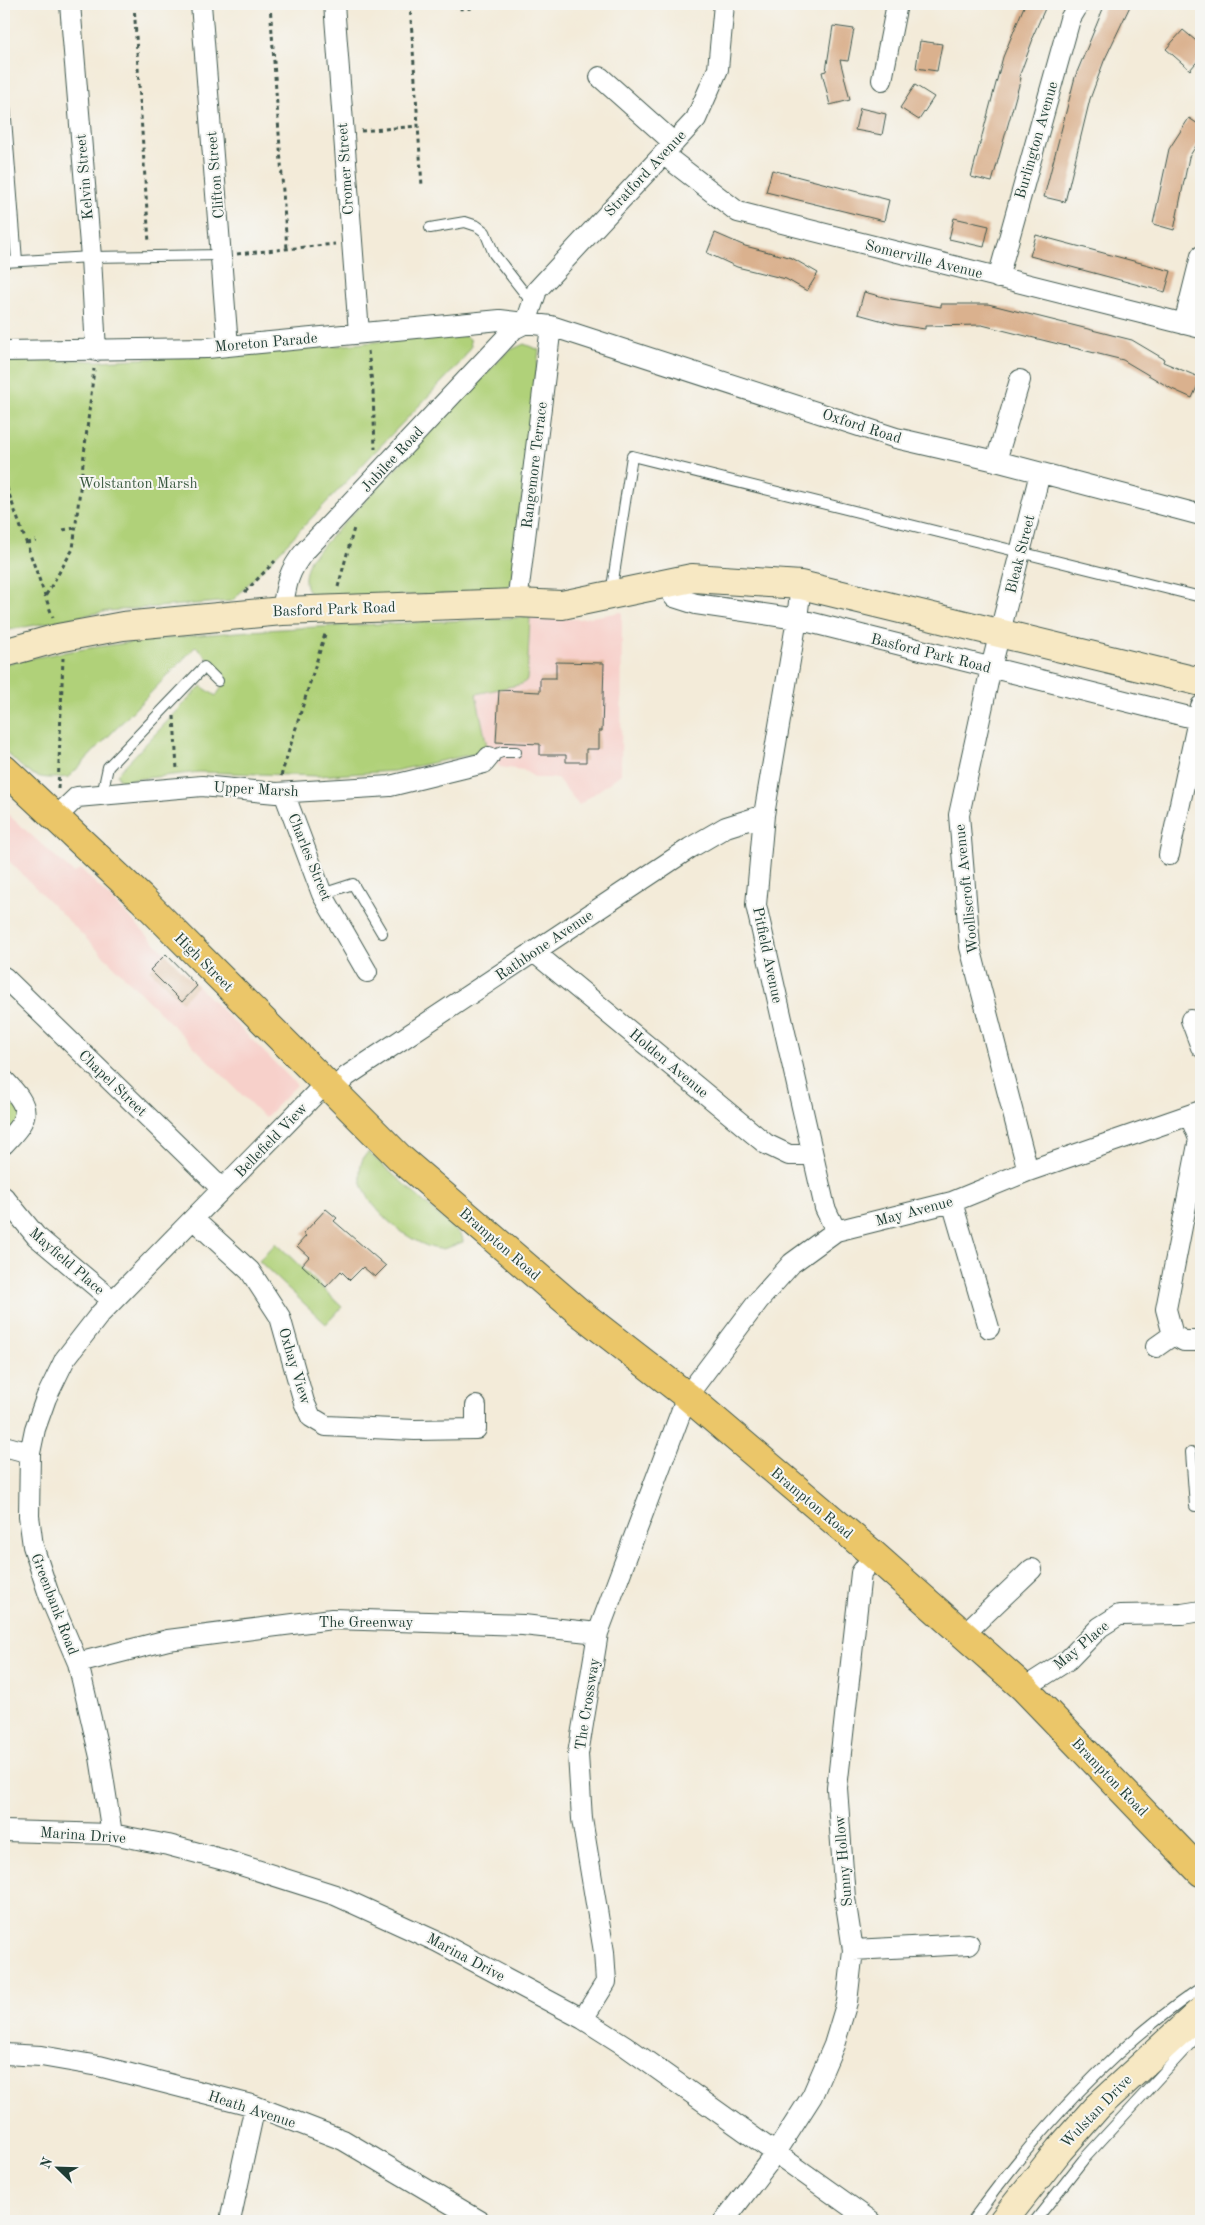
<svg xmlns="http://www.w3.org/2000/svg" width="1205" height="2225" font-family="'Old Standard TT',serif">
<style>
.built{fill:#f7d0ca}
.green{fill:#b0d179;stroke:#688756}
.building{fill:#dab18e}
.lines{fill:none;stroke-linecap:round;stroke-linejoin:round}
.lane-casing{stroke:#3f574d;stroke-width:12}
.street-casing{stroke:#3f574d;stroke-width:22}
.secondary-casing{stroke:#3f574d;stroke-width:30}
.highway-casing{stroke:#3f574d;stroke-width:30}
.path{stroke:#3f574d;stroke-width:3;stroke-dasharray:4 4;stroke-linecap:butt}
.lane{stroke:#fff;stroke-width:10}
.street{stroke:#fff;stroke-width:20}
.secondary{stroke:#f7e8c3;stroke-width:28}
.highway{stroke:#ebc669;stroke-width:28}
.labels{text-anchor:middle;stroke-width:4;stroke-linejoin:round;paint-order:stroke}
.street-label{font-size:15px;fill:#1f3d34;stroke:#f6f6f2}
.park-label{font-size:15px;fill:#3c5b42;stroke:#f6f6f2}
</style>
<rect width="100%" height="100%" fill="#f6f6f2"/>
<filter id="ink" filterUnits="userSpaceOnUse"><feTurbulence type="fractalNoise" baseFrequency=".02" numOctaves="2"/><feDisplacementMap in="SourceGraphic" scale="10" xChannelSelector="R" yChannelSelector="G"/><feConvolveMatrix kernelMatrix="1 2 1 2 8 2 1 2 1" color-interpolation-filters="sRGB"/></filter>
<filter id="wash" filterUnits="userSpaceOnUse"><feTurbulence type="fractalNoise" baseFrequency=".0096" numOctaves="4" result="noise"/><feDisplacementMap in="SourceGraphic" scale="20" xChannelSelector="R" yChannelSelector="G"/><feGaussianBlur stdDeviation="1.12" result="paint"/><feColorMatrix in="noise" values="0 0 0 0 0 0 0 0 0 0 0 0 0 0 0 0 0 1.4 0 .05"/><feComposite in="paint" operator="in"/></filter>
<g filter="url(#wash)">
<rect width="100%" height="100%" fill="#f3ebd9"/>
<path class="built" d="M622 612 621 774 579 805 557 778H536L523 770 500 767 488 751 476 694 522 684 527 680 530 617 579 619Z
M4 811 74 873 81 869 297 1085 265 1118 4 856Z"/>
<path class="green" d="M452 334 462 335 470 339 471 347 461 362 232 601 108 611 4 631V356L97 361 276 352Z
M524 344 539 350 513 579 505 592 315 599C301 587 304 575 310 559L508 351Z
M530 617 527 680 522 684 476 694 488 751 394 771 318 776 199 772 120 781 117 774 201 686 216 696 227 679 196 646 69 777C32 781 29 774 4 750V664C174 626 355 627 530 617Z
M4 1080 25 1113 4 1144Z
M368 1152 462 1236 463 1242C456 1244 447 1249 440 1249 408 1247 336 1186 368 1152Z
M276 1243 342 1307 326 1324 259 1261Z"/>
<g id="blocks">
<path class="building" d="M1025 4H1047L1032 38 1033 39 1019 77 1021 78 992 182 971 177 1003 57Z
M1105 4H1131L1104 61 1090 99 1065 202 1044 197 1075 77Z
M833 26 854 29 848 61 840 60 850 100 830 105 822 72 826 71Z
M1183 30 1201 45V57L1190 70 1166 49Z
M920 41 942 44 937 71 916 68Z
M915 85 934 97 919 120 900 108Z
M860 108 886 114 882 135 855 130Z
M1189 118 1201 126V138L1189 157 1174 230 1153 224 1169 149Z
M772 170 889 200 884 221 766 192Z
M954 218 989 226 984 247 949 239Z
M715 233 745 246 792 258 818 273 807 291 786 279 737 267 707 253Z
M1036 235 1171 271 1165 292 1030 256Z
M864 292 891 299 941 307V304H988L1132 340 1164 359 1163 362 1201 378 1192 398 1172 389 1123 360 1018 334 982 325 925 326V329L898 325 858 314Z
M556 662 604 663 602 731H599V749H586V762H566V755H540V744L496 742 499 690 540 692V678H556Z
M166 954 197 986 182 1002 150 970Z
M326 1209 337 1218 334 1221 386 1266 375 1277 363 1267 350 1280 341 1271 326 1287 302 1265 309 1257 297 1246 306 1236 303 1234Z"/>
</g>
</g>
<g filter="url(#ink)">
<use href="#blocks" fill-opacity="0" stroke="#3f574d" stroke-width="1"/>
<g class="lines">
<defs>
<path id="lane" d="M4 93 17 261
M430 228 465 222 477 226 485 232 494 254 533 304
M4 262 91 257 222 255
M611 594 632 456 1201 597
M489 757 502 752H516
M102 795 108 767 204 667 218 681
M322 894 353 884 382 933
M1191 1452 1195 1506H1201
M972 2221C1034 2135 1108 2052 1196 1991L1201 1994
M1035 2221 1083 2160 1201 2032"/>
<path id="street" d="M70 4 91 257 96 351
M201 4 228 346
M334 4 359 333
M600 77 674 143
M882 80 897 4
M663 154 738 212 1201 328
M998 278 1070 19 1079 4
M526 323 537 290 696 119 718 69 724 4
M1184 324 1201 256
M4 351 207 348 500 320 551 326 896 438 996 461 1201 515
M996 461 1020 380
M666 583 674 597 696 604 797 619 1201 720
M801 585 797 619 764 815 756 905 825 1208 836 1231
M517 603 551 326
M282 611C286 585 288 571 305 551L514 329 526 323
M284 793 322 894 367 972
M56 817 77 797 202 786 276 793 390 786 484 763 489 757
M1169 855 1201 706
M534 952 766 1144 789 1155H813
M4 977 222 1189
M1191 1020 1201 1047
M4 1080C32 1109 31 1116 4 1144
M333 1090 347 1076 690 848 726 827 764 815
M1190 1116 1199 1139 1166 1309 1173 1335 1184 1341H1201
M1028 1171 970 947 959 815 991 668 1040 473
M4 1197 36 1236 112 1300
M952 1202 989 1328
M193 1219 250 1271 280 1317 304 1402 311 1417 326 1426 415 1430 476 1429V1406
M1156 1347 1173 1335
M4 1446 30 1453
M963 1635 1032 1569
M78 1663 168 1640 332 1619 523 1625 598 1633
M1024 1688 1068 1660 1100 1627 1119 1615 1182 1614 1201 1611
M4 1831 112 1834 168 1845 228 1861 335 1895 438 1942 583 2019 624 2045 871 2221
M112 1834 100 1757 78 1663 49 1595 33 1546 29 1516 30 1453 35 1429 46 1398 65 1359 100 1314 326 1083
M853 1950 969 1944
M583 2019 606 1982 604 1952 582 1819 578 1754 589 1688 598 1633 687 1396 759 1300 792 1263 836 1231 952 1202 1028 1171 1201 1111
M4 2054 41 2056 99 2066 255 2106 343 2140 480 2221
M230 2221 255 2106
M724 2221 775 2154 812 2096 834 2045 847 2002 853 1950 845 1898 837 1788 861 1573 874 1555"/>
<path id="secondary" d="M4 653 58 638 123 626 282 611 517 603 562 605 692 578 801 585 1201 682
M1003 2221 1059 2150 1097 2107 1201 2011"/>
<path id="highway" d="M4 769 142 899 400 1158 579 1312 687 1396 874 1555 1024 1688 1201 1872"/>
</defs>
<use href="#lane" class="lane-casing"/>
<use href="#street" class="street-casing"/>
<use href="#secondary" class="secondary-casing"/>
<use href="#highway" class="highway-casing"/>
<path class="path" d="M134 4 149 243
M270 4 287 249
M410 4 422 186
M455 4 457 9 475 8V4
M361 131 418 126
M237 254 335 244
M368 351 373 391 375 449
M4 480 53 618
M63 530 75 528
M27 543 36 541
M338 587 354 528
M245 592 275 561
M46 595 73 549 94 369
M174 716 177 770
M281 776 326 631
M58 789 63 658"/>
<use href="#lane" class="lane"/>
<use href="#street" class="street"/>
<use href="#secondary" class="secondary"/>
<use href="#highway" class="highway"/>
</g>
</g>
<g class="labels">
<g class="street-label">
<text transform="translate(1036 140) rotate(-74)" y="5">Burlington Avenue</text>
<text transform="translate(345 169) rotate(-94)" y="5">Cromer Street</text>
<text transform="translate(645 173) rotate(-47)" y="5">Stratford Avenue</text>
<text transform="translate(215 175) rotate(-95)" y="5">Clifton Street</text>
<text transform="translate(84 177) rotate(-95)" y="5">Kelvin Street</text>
<text transform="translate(924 259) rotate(14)" y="5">Somerville Avenue</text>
<text transform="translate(266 342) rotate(-5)" y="5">Moreton Parade</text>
<text transform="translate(862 426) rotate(18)" y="5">Oxford Road</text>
<text transform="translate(392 459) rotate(-47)" y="5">Jubilee Road</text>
<text transform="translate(534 465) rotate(-83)" y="5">Rangemore Terrace</text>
<text transform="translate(1020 554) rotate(-76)" y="5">Bleak Street</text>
<text transform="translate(334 609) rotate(-2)" y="5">Basford Park Road</text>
<text transform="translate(931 653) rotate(14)" y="5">Basford Park Road</text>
<text transform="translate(256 789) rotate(3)" y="5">Upper Marsh</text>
<text transform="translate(310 857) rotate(68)" y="5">Charles Street</text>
<text transform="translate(966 889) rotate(-96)" y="5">Woolliscroft Avenue</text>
<text transform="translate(544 945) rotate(-34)" y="5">Rathbone Avenue</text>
<text transform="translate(768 955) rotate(78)" y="5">Pitfield Avenue</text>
<text transform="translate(204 962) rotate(45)" y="5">High Street</text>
<text transform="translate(669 1063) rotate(40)" y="5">Holden Avenue</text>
<text transform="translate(113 1083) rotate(44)" y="5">Chapel Street</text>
<text transform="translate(271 1140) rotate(-46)" y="5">Bellefield View</text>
<text transform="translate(914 1211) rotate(-15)" y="5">May Avenue</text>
<text transform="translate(500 1244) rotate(41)" y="5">Brampton Road</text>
<text transform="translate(67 1261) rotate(41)" y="5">Mayfield Place</text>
<text transform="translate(295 1366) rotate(73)" y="5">Oxhay View</text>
<text transform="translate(812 1503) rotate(40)" y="5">Brampton Road</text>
<text transform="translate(55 1604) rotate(69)" y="5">Greenbank Road</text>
<text x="366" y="1627">The Greenway</text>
<text transform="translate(1081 1645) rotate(-40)" y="5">May Place</text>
<text transform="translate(587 1704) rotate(-81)" y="5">The Crossway</text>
<text transform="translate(1110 1777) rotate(46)" y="5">Brampton Road</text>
<text transform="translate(83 1835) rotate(4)" y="5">Marina Drive</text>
<text transform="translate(843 1861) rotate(-95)" y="5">Sunny Hollow</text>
<text transform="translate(466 1957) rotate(28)" y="5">Marina Drive</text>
<text transform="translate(252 2109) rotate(18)" y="5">Heath Avenue</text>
<text transform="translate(1096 2111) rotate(-46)" y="5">Wulstan Drive</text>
</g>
<g class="park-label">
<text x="138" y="488">Wolstanton Marsh</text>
</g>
</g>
<rect width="1205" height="2225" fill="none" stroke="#f6f6f2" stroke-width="20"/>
<g transform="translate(58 2168) rotate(293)" stroke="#f6f6f2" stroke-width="4" paint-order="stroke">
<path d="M0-4L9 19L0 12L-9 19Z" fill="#1f3d34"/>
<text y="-8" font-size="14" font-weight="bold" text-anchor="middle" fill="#1f3d34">N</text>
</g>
</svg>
